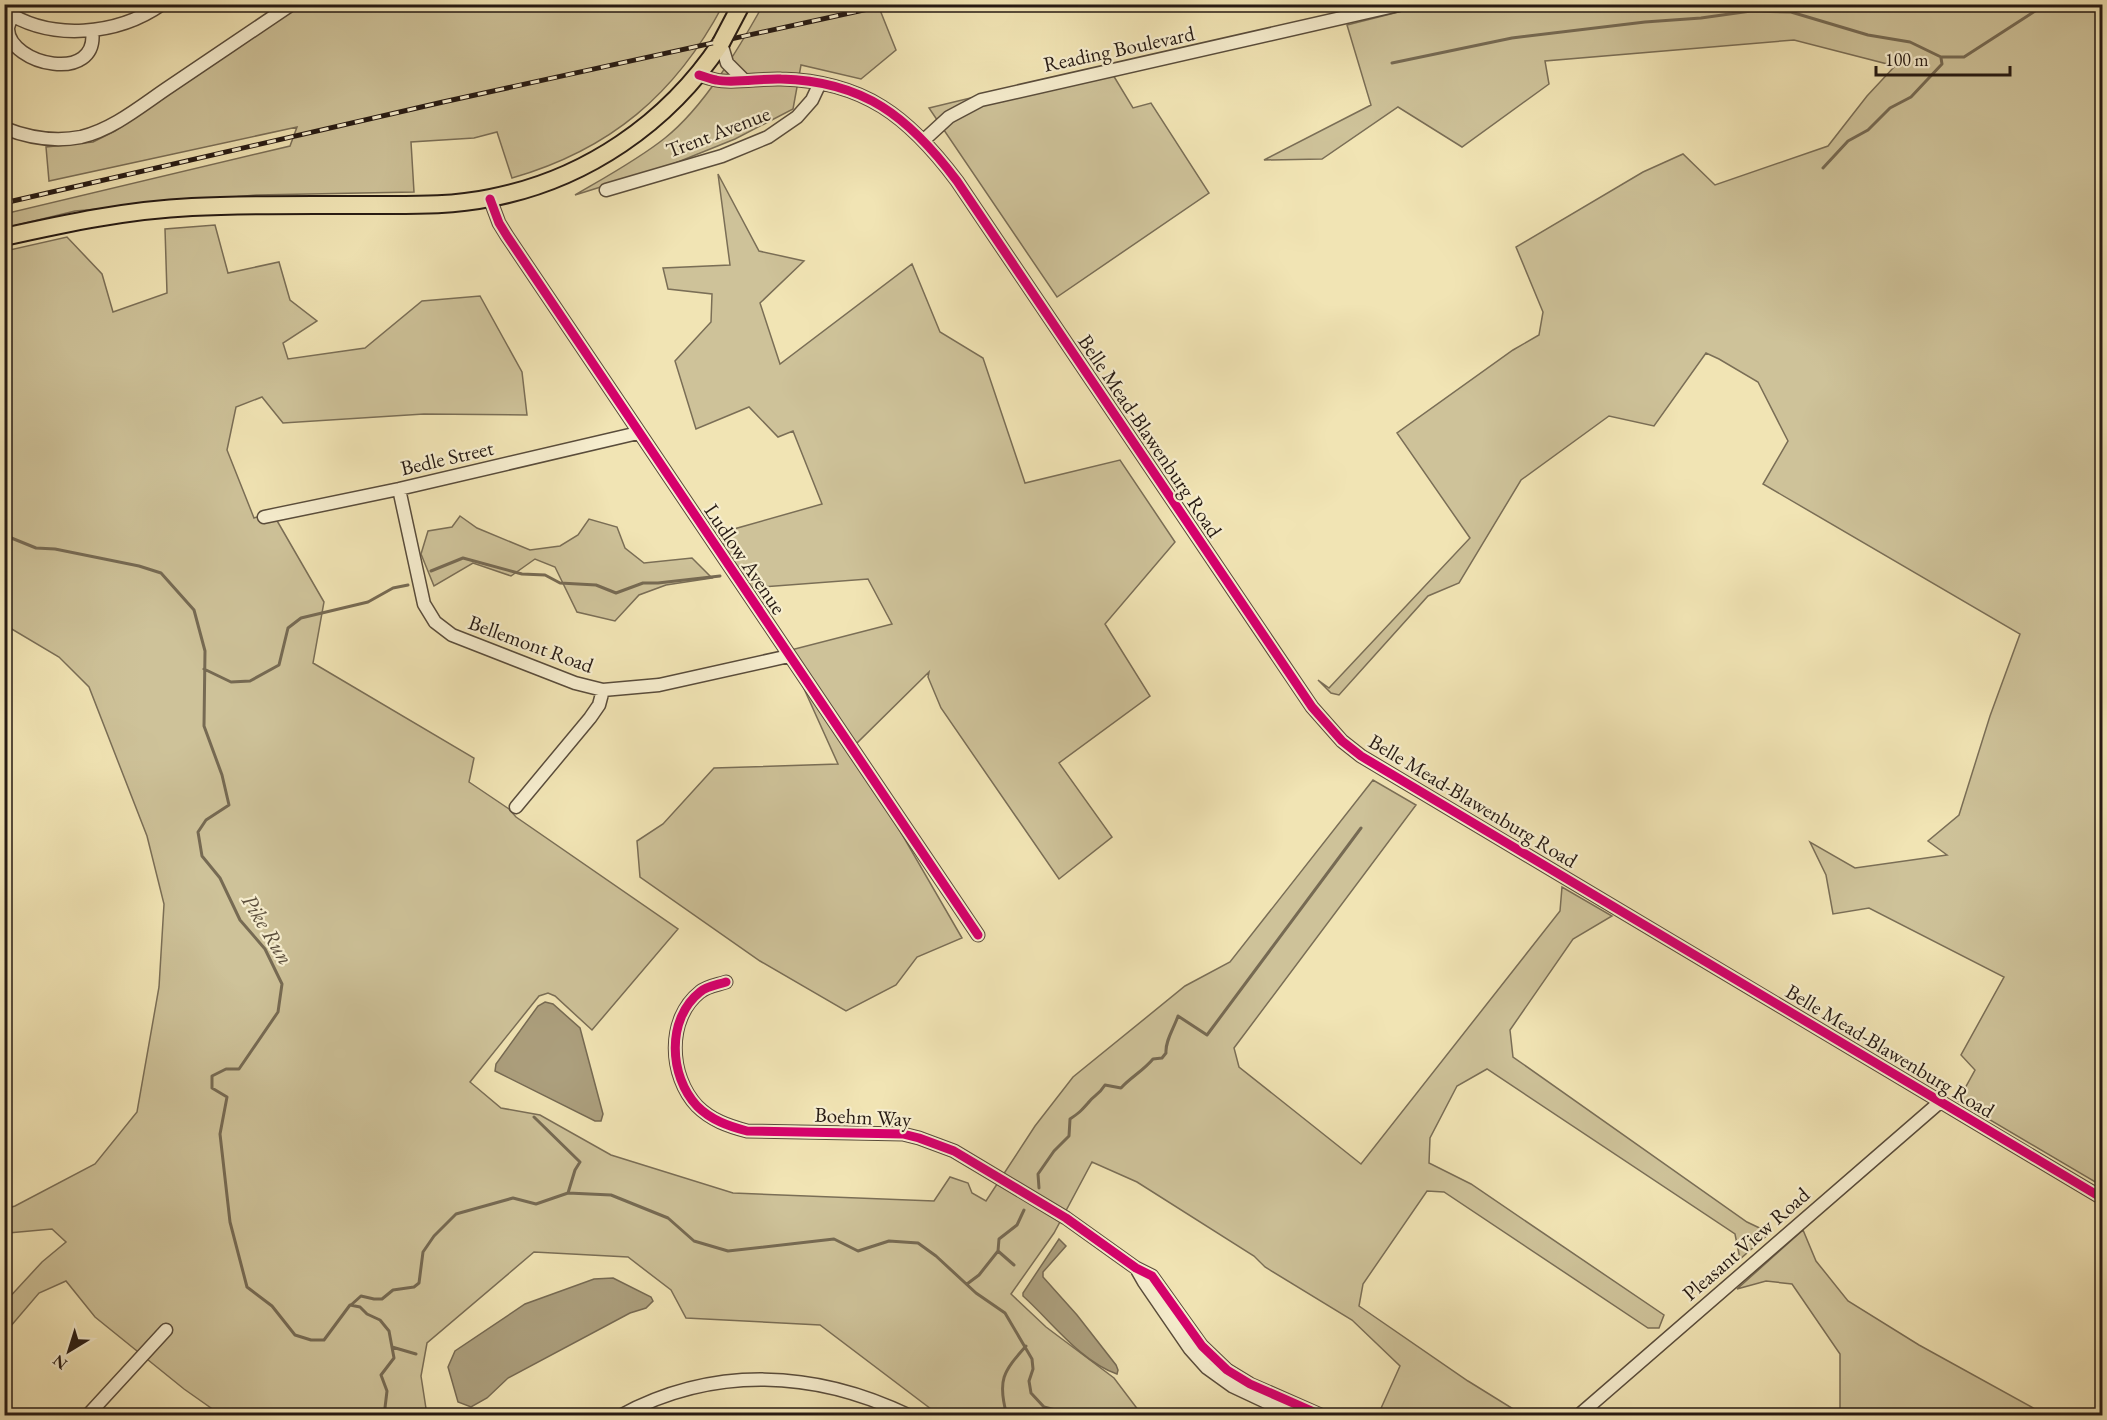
<svg xmlns="http://www.w3.org/2000/svg" width="2107" height="1420" font-family="'EB Garamond',serif">
<style>
.green{fill:#cec299;stroke:#7a6e56;stroke-width:1.5}
.water{fill:#ac9f7d;stroke:#766a53;stroke-width:1.5}
.lines{fill:none;stroke-linecap:round;stroke-linejoin:round}
.stream{stroke:#766a53;stroke-width:3}
.minor-casing{stroke:#594c3b;stroke-width:15}
.highway-casing{stroke:#261a13;stroke-width:20}
.minor{stroke:#f6edce;stroke-width:12}
.highway{stroke:#f1e4b4;stroke-width:16}
.rail-casing{stroke:#261a13;stroke-width:5}
.rail{stroke:#f6edce;stroke-width:3;stroke-dasharray:9;stroke-linecap:butt}
.highway-bridge-casing{stroke:#261a13;stroke-width:20;stroke-linecap:butt}
.highway-bridge{stroke:#f1e4b4;stroke-width:16}
.cycleway-casing{stroke:#f6edce;stroke-width:13}
.cycleway{stroke:#d6006c;stroke-width:9}
.labels{text-anchor:middle;stroke-width:4.5;stroke-linejoin:round;paint-order:stroke}
.street-label{font-size:21px;fill:#261a13;stroke:#f6edce}
.water-label{font-size:22px;font-style:italic;fill:#5c4f3d;stroke:#f6edce}
</style>
<rect width="100%" height="100%" fill="#f1e4b4"/>
<filter id="stains"><feTurbulence type="fractalNoise" baseFrequency=".00333" numOctaves="4"/><feColorMatrix values="0 0 0 0 .2 0 0 0 0 .09 0 0 0 0 .02 0 0 0 .5 -.17"/></filter>
<radialGradient id="worn" r=".72"><stop offset=".6" stop-color="#630" stop-opacity="0"/><stop offset="1" stop-color="#630" stop-opacity=".3"/></radialGradient>
<path class="green" d="M1430 4 2102 5V1186L1958 1101 1975 1070 1961 1055 2004 977 1869 908 1833 914 1826 875 1810 842 1855 868 1947 855 1928 841 1959 815 1990 716 2020 634 1763 484 1788 441 1758 382 1719 359 1706 353 1654 426 1609 416 1521 480 1459 583 1428 596 1339 695 1331 693 1318 680 1329 688 1470 538 1397 433 1513 350 1539 335 1543 312 1516 247 1643 172 1683 154 1715 185 1828 146 1867 96 1895 66 1794 40 1545 61 1549 84 1462 147 1398 107 1322 159 1264 160 1371 105 1347 25Z
M301 5H723C676 94 610 150 512 178L497 132 474 138 411 142 414 192 256 195 75 211 5 228 4 214 290 146 297 127 49 181 46 147 93 142 115 131Z
M763 5H878L896 50 861 79 801 65 793 109 735 139 668 166 575 195C604 178 639 159 665 138 704 107 739 48 763 5Z
M1107 65 1133 108 1151 103 1209 193 1057 297 929 108Z
M718 174 759 251 804 261 760 303 780 364 912 264 940 332 983 358 1025 483 1120 460 1175 542 1105 624 1150 696 1059 763 1112 837 1059 879 941 708 928 677 929 672 852 748 962 938 917 957 896 985 846 1011 760 961 640 877 637 841 663 824 714 768 838 764 787 651 892 624 868 579 747 588 719 550 734 529 822 504 793 431 778 437 749 407 696 429 675 361 711 322 712 294 668 289 663 268 730 265Z
M215 225 228 273 279 262 290 300 317 321 283 343 288 359 365 348 422 301 480 296 522 372 527 415 424 414 283 423 262 397 236 407 227 450 254 518 272 512 324 602 313 663 474 758 469 782 509 809 516 817 678 929 592 1030 555 996 548 993 539 996 470 1082 501 1108 540 1115 611 1155 733 1193 934 1201 950 1177 968 1183 972 1193 986 1201 1035 1126 1073 1077 1185 986 1230 962 1373 780 1416 805 1234 1048 1239 1067 1361 1164 1560 911 1562 887 1612 916 1573 939 1510 1030 1513 1057 1747 1222 1770 1233 1740 1259 1735 1234 1487 1069 1457 1086 1430 1138 1429 1163 1471 1184 1664 1315 1659 1328H1648L1444 1192 1427 1191 1363 1284 1359 1306 1468 1381 1523 1415H1378L1400 1366 1352 1320 1265 1267 1254 1256 1137 1182 1092 1162 1054 1233 1011 1294 1046 1327 1114 1378 1142 1415H939L820 1325 686 1318 671 1290 628 1257 534 1252 427 1343 421 1376 427 1415H221L184 1389 95 1317 66 1281 39 1293 10 1327 5 1319V1302L42 1262 66 1242 52 1229 8 1233 5 1235V1209L15 1206 95 1164 137 1112 159 987 164 904 147 836 89 687 59 657 5 625V251L67 237 102 274 113 312 167 293 165 229Z
M460 516 477 528 530 550 560 546 578 535 589 519 617 527 625 548 644 563 692 558 712 578 666 585 639 595 615 621 577 612 555 567 535 559 511 576 473 563 434 586 421 554 428 531 452 527Z
M1803 1230 1816 1261 1848 1301 1919 1345 2046 1415H1840V1354L1792 1284 1766 1281 1737 1289Z"/>
<path class="water" d="M545 1002 553 1004 580 1028 603 1114 601 1121H595L495 1071 496 1064 538 1006Z
M1059 1239 1066 1246 1043 1272V1277L1077 1315 1116 1365 1118 1370 1117 1374C1080 1361 1051 1321 1023 1296V1293Z
M613 1278 651 1297 653 1301 646 1308 630 1313 508 1378 487 1398 471 1407 458 1402 448 1367 455 1351 525 1304 594 1279Z"/>
<g class="lines">
<path class="stream" d="M1392 63 1512 38 1645 22 1701 18 1751 11 1791 12 1868 35 1910 42 1941 57H1964L2046 4
M1823 168 1848 141 1868 130 1890 108 1911 97 1942 64 1941 58
M4 535 36 548 55 549 139 566 161 573 194 610 205 651 204 726 222 775 229 805 206 820 198 832 202 856 220 878 240 920 265 949 282 984 278 1012 239 1069H226L212 1076V1088L227 1097 220 1134 230 1222 247 1287 272 1306 295 1335 311 1340H324L350 1305 360 1307 367 1314 380 1320 389 1331 394 1358 381 1375 387 1391 384 1416
M431 571 463 558 522 574 545 575 560 583 596 585 616 593 643 583H658L720 576
M204 669 231 682 250 681 279 665 288 628 301 618 368 602 393 588 408 585
M534 1117 580 1162 575 1170 568 1193
M1039 1188 1038 1174 1054 1151 1069 1136 1070 1119C1079 1113 1081 1111 1088 1103 1094 1095 1098 1096 1105 1085L1121 1088C1131 1077 1143 1071 1153 1059L1162 1058 1166 1053C1165 1041 1174 1028 1178 1016L1207 1035 1361 828
M998 1251 1014 1265
M967 1284 979 1275 998 1251 999 1239 1017 1225 1024 1210
M351 1305 361 1296 374 1299H382L393 1290 414 1287 419 1283 423 1252 434 1236 456 1214 513 1198 536 1204 568 1193 611 1195 668 1218 694 1241 728 1251 834 1239 858 1251 889 1241 918 1243 936 1256 976 1293 1005 1313 1032 1359 1033 1369 1029 1381 1031 1393 1044 1407 1059 1411H1074L1077 1416
M392 1347 416 1354
M1007 1416C997 1380 1003 1372 1026 1346"/>
<defs>
<path id="minor" d="M4 10C50 42 118 35 162 4
M12 16C11 20 8 25 8 29 9 65 100 85 92 30
M721 43 727 63 744 80
M699 75C705 77 711 79 716 80 732 84 763 78 781 79 864 81 909 117 957 181L1312 707 1342 741 1361 756 2102 1198
M4 128C29 138 55 142 81 137 114 129 142 105 169 87 210 59 251 32 292 4
M924 140 949 117 981 100 1403 4
M606 190 722 156 768 137 797 117 812 100 820 83
M490 199 499 223 507 236 978 935
M399 489 424 604 435 622 452 635 575 683 603 690 659 685 789 656
M264 517 399 489 638 433
M516 807 590 718 599 705 603 690
M726 982C717 985 707 986 700 992 666 1019 669 1076 697 1106 711 1120 728 1126 747 1131L903 1134 919 1138 954 1151 1066 1218 1136 1268 1152 1276 1202 1346 1227 1370 1250 1384 1323 1416
M1136 1268 1144 1282 1190 1349 1207 1368 1232 1386 1296 1416
M87 1416 166 1330
M620 1416C714 1365 815 1370 910 1416
M1578 1416 1940 1102"/>
<path id="highway" d="M4 237C67 223 128 210 192 207 252 204 313 205 373 205 412 205 452 206 490 198 585 180 668 123 721 43"/>
</defs>
<use href="#minor" class="minor-casing"/>
<use href="#highway" class="highway-casing"/>
<use href="#minor" class="minor"/>
<use href="#highway" class="highway"/>
<defs>
<path id="rail" d="M4 203 443 102 891 4"/>
</defs>
<use href="#rail" class="rail-casing"/>
<use href="#rail" class="rail"/>
<defs>
<path id="highway-bridge" d="M721 43 741 5"/>
</defs>
<use href="#highway-bridge" class="highway-bridge-casing"/>
<use href="#highway-bridge" class="highway-bridge"/>
<defs>
<path id="cycleway" d="M699 75C705 77 711 79 716 80 732 84 763 78 781 79 864 81 909 117 957 181L1312 707 1342 741 1361 756 2102 1198
M490 199 499 223 507 236 978 935
M726 982C717 985 707 986 700 992 666 1019 669 1076 697 1106 711 1120 728 1126 747 1131L903 1134 919 1138 954 1151 1066 1218 1136 1268 1152 1276 1202 1346 1227 1370 1250 1384 1323 1416"/>
</defs>
<use href="#cycleway" class="cycleway-casing"/>
<use href="#cycleway" class="cycleway"/>
</g>
<g class="labels">
<g class="street-label">
<text transform="translate(1119 49) rotate(-12)" y="7">Reading Boulevard</text>
<text transform="translate(718 132) rotate(-21)" y="7">Trent Avenue</text>
<text transform="translate(1150 436) rotate(56)" y="7">Belle Mead-Blawenburg Road</text>
<text transform="translate(447 458) rotate(-13)" y="7">Bedle Street</text>
<text transform="translate(745 559) rotate(56)" y="7">Ludlow Avenue</text>
<text transform="translate(531 644) rotate(20)" y="7">Bellemont Road</text>
<text transform="translate(1473 801) rotate(31)" y="7">Belle Mead-Blawenburg Road</text>
<text transform="translate(1890 1051) rotate(31)" y="7">Belle Mead-Blawenburg Road</text>
<text transform="translate(863 1117) rotate(3)" y="7">Boehm Way</text>
<text transform="translate(1746 1244) rotate(-41)" y="7">Pleasant View Road</text>
</g>
<g class="water-label">
<text transform="translate(268 929) rotate(59)" y="8">Pike Run</text>
</g>
</g>
<rect width="2107" height="1420" fill="none" stroke="#f1e4b4" stroke-width="24"/>
<rect x="6" y="6" width="2095" height="1408" fill="none" stroke="#261a13" stroke-width="3"/>
<rect x="12" y="12" width="2083" height="1396" fill="none" stroke="#261a13" stroke-width="1.5"/>
<g transform="translate(69 1351) rotate(218)" stroke="#f6edce" stroke-width="4.5" paint-order="stroke">
<path d="M0-4.5L10 22L0 15L-10 22Z" fill="#261a13"/>
<text y="-9" font-size="16" font-weight="bold" text-anchor="middle" fill="#261a13">N</text>
</g>
<path d="M1876 66v9h134v-9" fill="none" stroke="#261a13" stroke-width="3"/>
<text x="1885" y="66" font-size="18" fill="#261a13" stroke="#f6edce" stroke-width="4.5" paint-order="stroke">100 m</text>
<rect width="100%" height="100%" filter="url(#stains)"/>
<rect width="100%" height="100%" fill="url(#worn)"/>
</svg>
